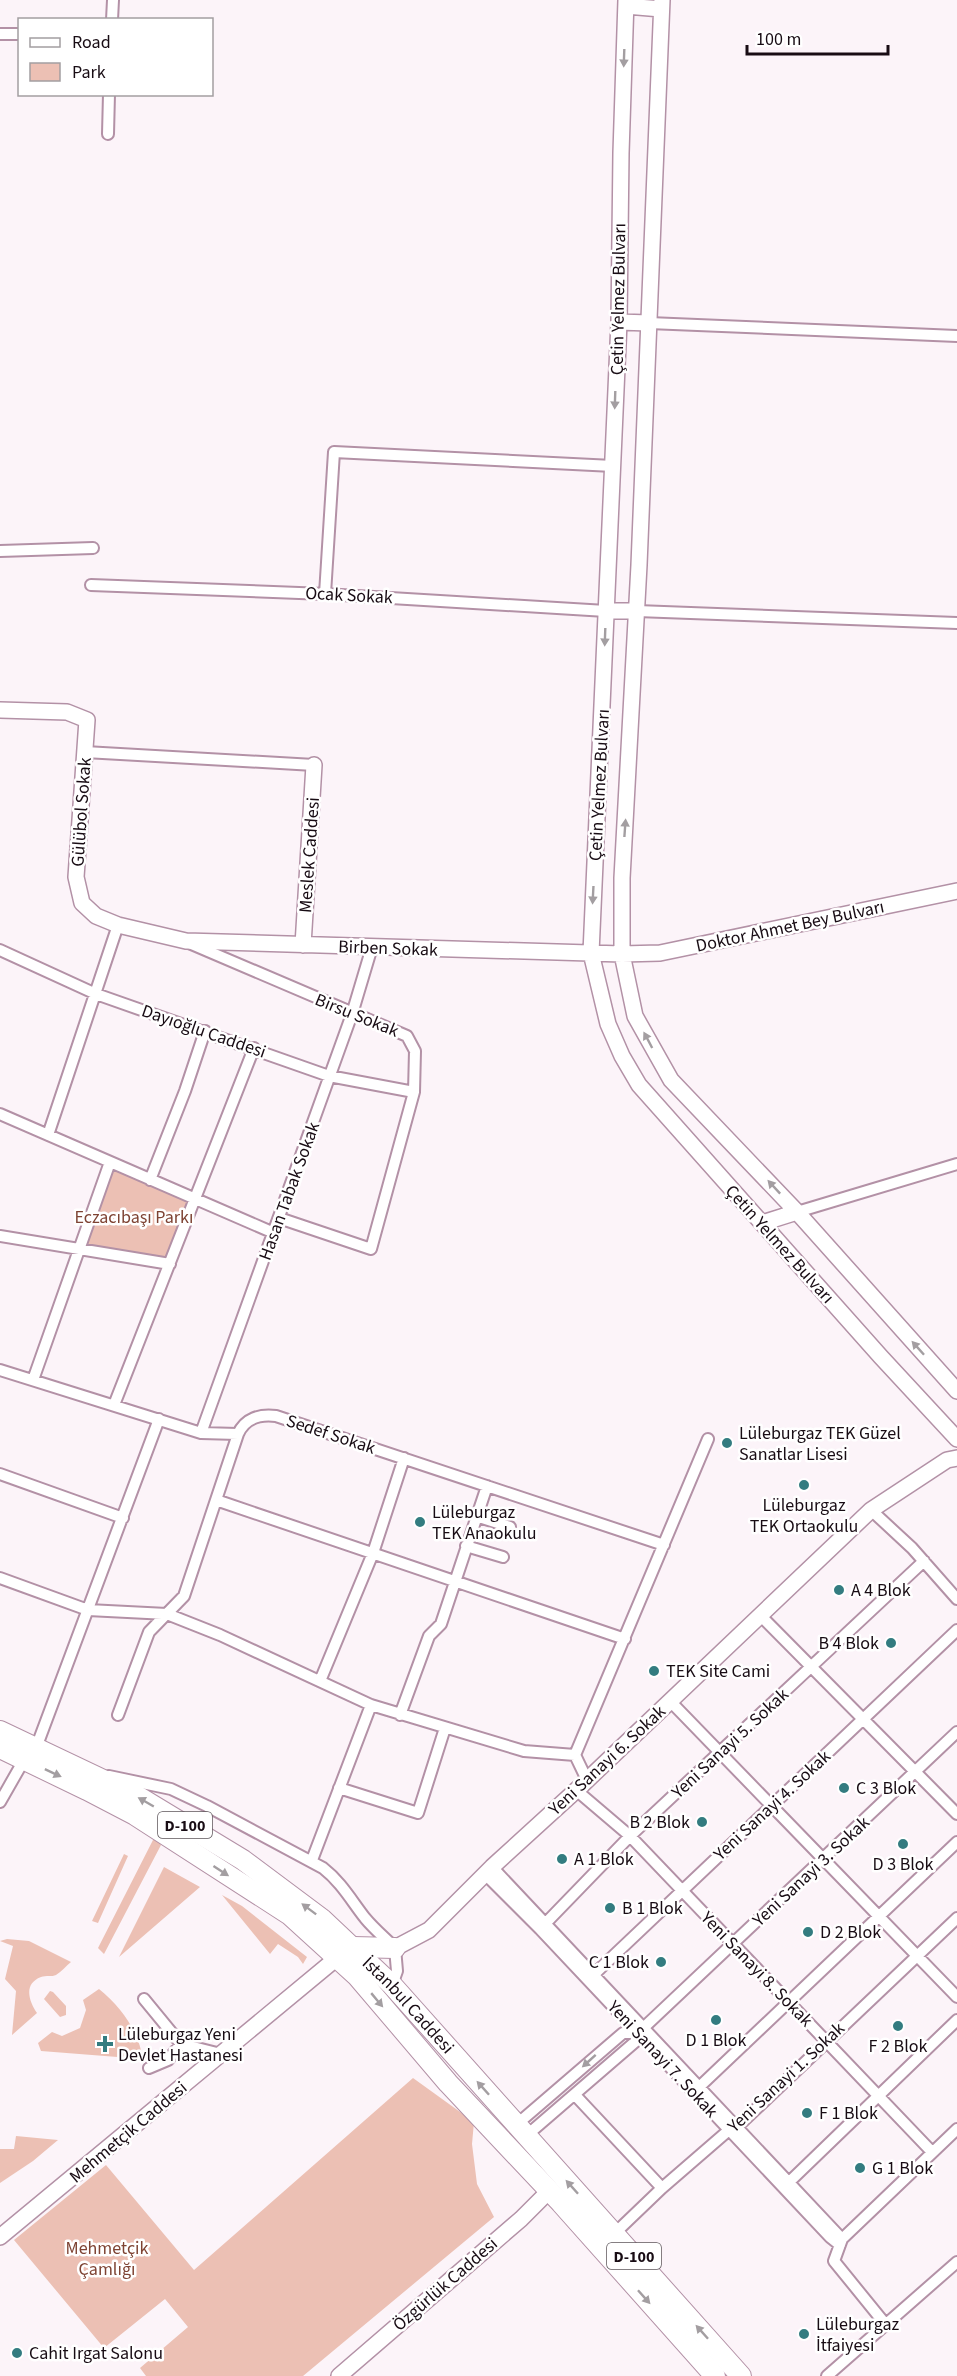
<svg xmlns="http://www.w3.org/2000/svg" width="957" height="2376" font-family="'Source Sans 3',sans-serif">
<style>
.green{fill:#ecc0b4}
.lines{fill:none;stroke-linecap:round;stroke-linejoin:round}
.street-casing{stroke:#b391a6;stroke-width:14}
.secondary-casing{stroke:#b391a6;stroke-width:18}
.highway-casing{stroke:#b391a6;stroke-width:22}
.street{stroke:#fff;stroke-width:10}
.secondary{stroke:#fff;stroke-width:15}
.highway{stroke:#fff;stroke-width:20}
.oneway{fill:#a39ea1}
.poi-dot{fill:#337c80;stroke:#fff;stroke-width:2}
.labels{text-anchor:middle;stroke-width:5;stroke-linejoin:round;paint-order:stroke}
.shield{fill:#fff;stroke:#5d555a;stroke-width:1.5}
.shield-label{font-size:16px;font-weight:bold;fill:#180c14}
.street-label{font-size:18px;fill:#180c14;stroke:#fff}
.park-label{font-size:18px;fill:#7e4333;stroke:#fff}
.poi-label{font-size:18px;fill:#180c14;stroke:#fff;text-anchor:start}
</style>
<rect width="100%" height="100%" fill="#fcf4f9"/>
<path class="green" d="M113 1169 192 1201 167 1260 84 1246Z
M153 1840H158L161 1845 104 1954 98 1948Z
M124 1854 128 1856 98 1923 92 1921Z
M164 1867 200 1887 119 1957Z
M222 1895 242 1906 307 1957 303 1964 298 1957 278 1944 270 1954Z
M7 1939 29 1941 71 1962C66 1966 61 1972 56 1975 52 1977 46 1975 41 1977 23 1984 29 2001 37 2013L12 2035 16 1991 5 1979 13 1946 0 1941Z
M99 1989C121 2007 138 2030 143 2059L41 2051 38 2043 52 2032 62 2036 80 2028 86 2010 83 2000Z
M50 1991 53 1992 66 2006V2015L60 2017 44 1999Z
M413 2078 474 2122 472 2144 477 2184 494 2217 303 2376H146L140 2368 188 2327 165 2299 104 2348 14 2240 106 2165 194 2270Z
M16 2136 58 2140 33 2161 0 2183V2149H14Z"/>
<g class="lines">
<defs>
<path id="street" d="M112 20 113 0
M0 34H20
M108 134 109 94
M649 323 957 336
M0 551 93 548
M91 585 325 594 606 611
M325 594 334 452 613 466
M637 611 957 623
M85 752 314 765
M189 943 407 1036 415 1051 414 1092 371 1249 279 1218
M0 950 96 994 329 1076 414 1092
M0 1114 274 1233
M48 1135 118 925
M150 1180 185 1091 205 1031
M797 1212 957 1164
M0 1236 170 1264
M0 1370 201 1433 238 1434C245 1418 260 1414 276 1416L664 1545
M33 1380 110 1162
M114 1405 254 1048
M201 1433 352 1014 372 947
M0 1474 123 1518
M216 1500 625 1639
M871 1510 912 1548 957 1599
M476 1516 510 1527
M466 1546 503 1557
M0 1578 88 1610 167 1614 220 1635 371 1705 524 1751 575 1755 587 1780
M760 1615 957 1814
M320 1681 373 1553 404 1458
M670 1701 957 1997
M118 1715 149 1632 184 1596 238 1434
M400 1715 429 1636 441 1624 487 1486
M36 1748 159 1419
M575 1755 708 1439
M109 1776 171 1789 207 1806 323 1868C341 1882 351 1900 365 1918 374 1929 385 1938 395 1948L397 1971 392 1985
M339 1788 418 1813 445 1728
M576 1790 630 1836 932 2152
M0 1802 24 1760
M312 1860 371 1705
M492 1867 842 2239
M485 1874 540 1929 830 2237 840 2245
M540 1929 630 1836 924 1561
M589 1979 957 1630
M144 1999 181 2044 221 2054
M149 2068 168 2060 181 2044
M696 2090 957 1842
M575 2095 662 2188
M516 2125 623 2033H638
M526 2136 635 2042 638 2033 957 1732
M785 2186 957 2020
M614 2234 662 2188 729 2130 737 2127 957 1918
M886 2325 834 2261 842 2239 957 2129
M827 2376 957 2262"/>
<path id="secondary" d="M626 0 621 153 619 322 591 953 608 1024 622 1056 639 1085 881 1357 957 1439
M662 0 639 565 622 878V954L635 1016 671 1080 797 1212 957 1391
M626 6 661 9
M619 322 649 323
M606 611H637
M0 710 67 712 87 720 76 877 82 903 96 916 118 925 186 941 622 954 660 953 957 891
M303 945 314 765
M762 1223 797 1212
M395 1948 429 1930 492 1867 583 1784 871 1510 947 1460 957 1458
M0 2237 338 1957
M339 2376 521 2219 549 2191"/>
<g id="highway">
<path id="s1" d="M0 1731 139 1797 243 1860 322 1919 392 1985 741 2376"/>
<path d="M0 1748 87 1790 135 1815 290 1915 357 1976 448 2083 561 2203 715 2376"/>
<path d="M348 1950 353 1947 395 1948"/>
</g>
</defs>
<use href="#street" class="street-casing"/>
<use href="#secondary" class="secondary-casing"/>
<use href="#highway" class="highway-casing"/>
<use href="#street" class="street"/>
<use href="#secondary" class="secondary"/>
<use href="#highway" class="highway"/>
</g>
<defs><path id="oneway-solid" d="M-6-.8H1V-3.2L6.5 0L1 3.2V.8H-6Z" transform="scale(1.5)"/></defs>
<g class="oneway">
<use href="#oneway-solid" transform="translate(624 58) rotate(92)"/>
<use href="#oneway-solid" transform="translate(615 400) rotate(92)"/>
<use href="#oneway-solid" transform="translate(605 637) rotate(92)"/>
<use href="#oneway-solid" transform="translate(625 828) rotate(-86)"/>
<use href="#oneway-solid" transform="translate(593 895) rotate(93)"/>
<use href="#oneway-solid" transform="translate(648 1040) rotate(-118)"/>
<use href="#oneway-solid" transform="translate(774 1187) rotate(-133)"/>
<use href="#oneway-solid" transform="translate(918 1348) rotate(-132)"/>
<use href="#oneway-solid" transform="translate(53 1773) rotate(25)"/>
<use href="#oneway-solid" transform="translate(146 1802) rotate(-150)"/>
<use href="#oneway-solid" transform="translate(221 1871) rotate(33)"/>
<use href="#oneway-solid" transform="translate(309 1909) rotate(-143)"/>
<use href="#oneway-solid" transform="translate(377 2000) rotate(50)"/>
<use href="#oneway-solid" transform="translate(589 2061) rotate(138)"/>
<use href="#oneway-solid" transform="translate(483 2088) rotate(-132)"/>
<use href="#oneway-solid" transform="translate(572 2187) rotate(-132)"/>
<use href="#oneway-solid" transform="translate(644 2297) rotate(48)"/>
<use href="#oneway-solid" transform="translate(702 2332) rotate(-132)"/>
</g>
<g class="poi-dot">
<circle cx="727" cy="1443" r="6"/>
<circle cx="804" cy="1485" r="6"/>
<circle cx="420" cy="1522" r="6"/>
<circle cx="839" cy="1590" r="6"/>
<circle cx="891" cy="1643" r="6"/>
<circle cx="654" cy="1671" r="6"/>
<circle cx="844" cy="1788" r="6"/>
<circle cx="702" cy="1822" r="6"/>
<circle cx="903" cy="1844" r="6"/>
<circle cx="562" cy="1859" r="6"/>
<circle cx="610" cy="1908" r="6"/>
<circle cx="808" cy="1932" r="6"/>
<circle cx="661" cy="1962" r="6"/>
<circle cx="716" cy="2020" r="6"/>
<circle cx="898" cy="2026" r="6"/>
<path d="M102 2035h6v6h6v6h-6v6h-6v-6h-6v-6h6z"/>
<circle cx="807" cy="2113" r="6"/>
<circle cx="860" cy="2168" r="6"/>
<circle cx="804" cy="2334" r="6"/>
<circle cx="17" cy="2353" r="6"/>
</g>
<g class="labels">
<g class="shield">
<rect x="158" y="1812" width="54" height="26" rx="4.5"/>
<rect x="607" y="2243" width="54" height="26" rx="4.5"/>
</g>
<g class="shield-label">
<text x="185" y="1831">D-100</text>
<text x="634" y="2262">D-100</text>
</g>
<g class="street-label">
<text transform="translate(618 299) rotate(-89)" y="6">Çetin Yelmez Bulvarı</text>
<text transform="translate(349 595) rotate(3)" y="6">Ocak Sokak</text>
<text transform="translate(599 785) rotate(-87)" y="6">Çetin Yelmez Bulvarı</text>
<text transform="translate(81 812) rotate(-86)" y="6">Gülübol Sokak</text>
<text transform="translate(309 855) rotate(-86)" y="6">Meslek Caddesi</text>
<text transform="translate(790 926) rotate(-12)" y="6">Doktor Ahmet Bey Bulvarı</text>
<text transform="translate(388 948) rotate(2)" y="6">Birben Sokak</text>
<text transform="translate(357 1015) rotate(22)" y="6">Birsu Sokak</text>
<text transform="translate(204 1031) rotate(19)" y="6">Dayıoğlu Caddesi</text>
<text transform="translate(289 1191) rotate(-70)" y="6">Hasan Tabak Sokak</text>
<text transform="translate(780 1244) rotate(48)" y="6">Çetin Yelmez Bulvarı</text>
<text transform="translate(331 1434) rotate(18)" y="6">Sedef Sokak</text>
<text transform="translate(730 1743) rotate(-43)" y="6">Yeni Sanayi 5. Sokak</text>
<text transform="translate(607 1760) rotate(-43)" y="6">Yeni Sanayi 6. Sokak</text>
<text transform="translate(772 1805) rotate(-43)" y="6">Yeni Sanayi 4. Sokak</text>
<text transform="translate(811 1871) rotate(-43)" y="6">Yeni Sanayi 3. Sokak</text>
<text transform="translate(757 1969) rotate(46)" y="6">Yeni Sanayi 8. Sokak</text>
<text dy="6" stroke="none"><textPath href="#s1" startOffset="496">İstanbul Caddesi</textPath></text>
<text transform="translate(663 2059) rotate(47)" y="6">Yeni Sanayi 7. Sokak</text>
<text transform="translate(786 2077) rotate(-43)" y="6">Yeni Sanayi 1. Sokak</text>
<text transform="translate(128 2132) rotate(-40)" y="6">Mehmetçik Caddesi</text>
<text transform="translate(445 2284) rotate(-41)" y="6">Özgürlük Caddesi</text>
</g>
<g class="park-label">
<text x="134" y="1223">Eczacıbaşı Parkı</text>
<text x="107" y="2254">Mehmetçik<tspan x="107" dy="21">Çamlığı</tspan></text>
</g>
<g class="poi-label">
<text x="739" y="1439">Lüleburgaz TEK Güzel<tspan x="739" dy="21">Sanatlar Lisesi</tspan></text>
<text x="804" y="1511" text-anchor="middle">Lüleburgaz<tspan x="804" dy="21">TEK Ortaokulu</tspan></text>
<text x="432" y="1518">Lüleburgaz<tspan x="432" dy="21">TEK Anaokulu</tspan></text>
<text x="851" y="1596">A 4 Blok</text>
<text x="879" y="1649" text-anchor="end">B 4 Blok</text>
<text x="666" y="1677">TEK Site Cami</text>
<text x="856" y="1794">C 3 Blok</text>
<text x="690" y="1828" text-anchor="end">B 2 Blok</text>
<text x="574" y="1865">A 1 Blok</text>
<text x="903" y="1870" text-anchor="middle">D 3 Blok</text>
<text x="622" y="1914">B 1 Blok</text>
<text x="820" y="1938">D 2 Blok</text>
<text x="649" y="1968" text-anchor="end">C 1 Blok</text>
<text x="118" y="2040">Lüleburgaz Yeni<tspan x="118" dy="21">Devlet Hastanesi</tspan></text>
<text x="716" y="2046" text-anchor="middle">D 1 Blok</text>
<text x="898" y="2052" text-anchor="middle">F 2 Blok</text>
<text x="819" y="2119">F 1 Blok</text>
<text x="872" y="2174">G 1 Blok</text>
<text x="816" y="2330">Lüleburgaz<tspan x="816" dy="21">İtfaiyesi</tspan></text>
<text x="29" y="2359">Cahit Irgat Salonu</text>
</g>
</g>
<rect x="18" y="18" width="195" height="78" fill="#ffffff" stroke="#a39ea1" stroke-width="1.5"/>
<rect x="30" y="38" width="30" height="9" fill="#ffffff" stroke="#a39ea1" stroke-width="1.5"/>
<text x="72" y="48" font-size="18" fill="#180c14">Road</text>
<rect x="30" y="63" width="30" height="18" fill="#ecc0b4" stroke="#a39ea1" stroke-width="1.5"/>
<text x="72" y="78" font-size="18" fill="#180c14">Park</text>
<path d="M747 45v9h141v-9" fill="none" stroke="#180c14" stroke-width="3"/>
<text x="756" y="45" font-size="18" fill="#180c14" stroke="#ffffff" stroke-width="4.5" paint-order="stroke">100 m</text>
</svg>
